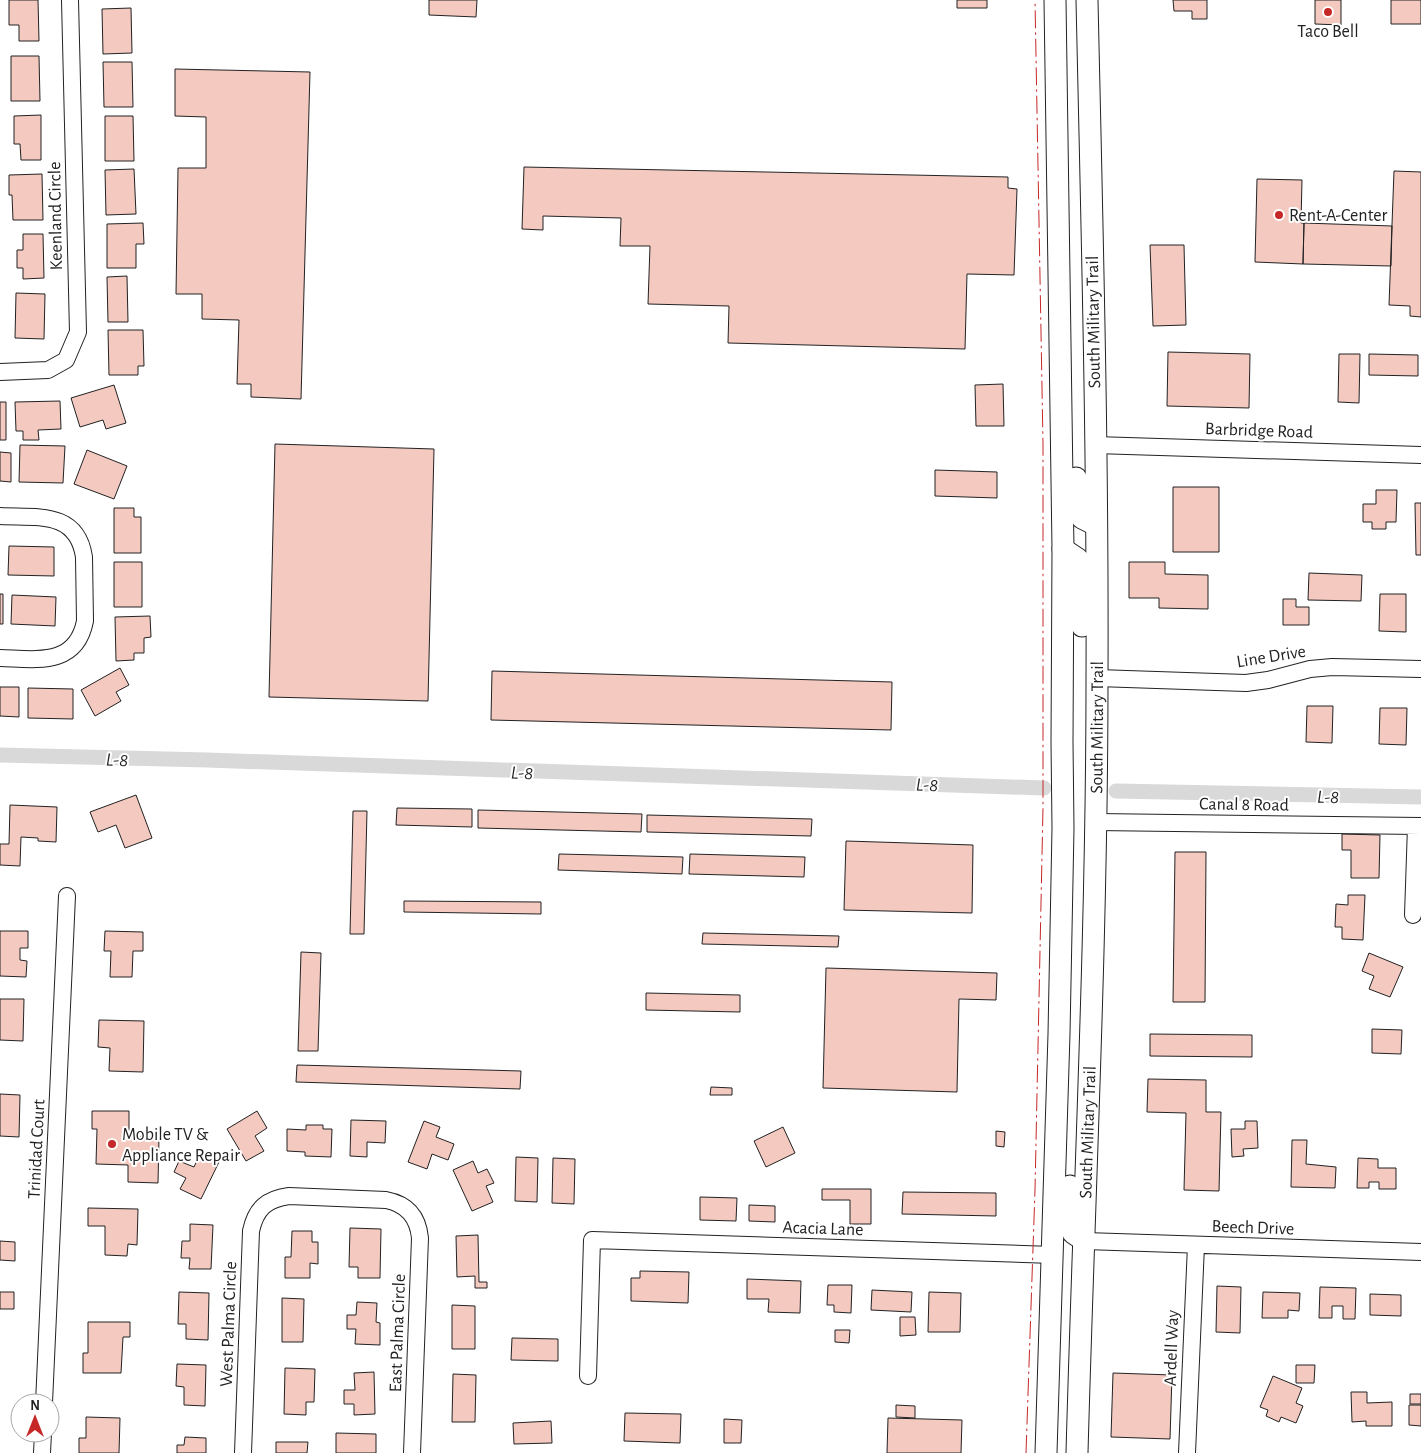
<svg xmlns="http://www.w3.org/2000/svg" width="1421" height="1453" font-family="'Alegreya Sans',sans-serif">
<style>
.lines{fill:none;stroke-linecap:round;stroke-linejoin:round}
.canal{stroke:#d9d9d9;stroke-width:15}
.building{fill:#f3c9c0;stroke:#222}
.minor-casing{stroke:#222;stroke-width:18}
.major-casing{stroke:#222;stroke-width:23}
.minor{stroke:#fff;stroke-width:16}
.major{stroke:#fff;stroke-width:21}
.power{stroke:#c62828;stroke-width:1;stroke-dasharray:18 4 2.5 4;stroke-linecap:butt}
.poi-dot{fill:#c62828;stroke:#fff;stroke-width:2}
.labels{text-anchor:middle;stroke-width:4;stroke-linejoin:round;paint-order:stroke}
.poi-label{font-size:18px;fill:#222;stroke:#fff;text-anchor:start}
.street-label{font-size:18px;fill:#222;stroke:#fff}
.water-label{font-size:19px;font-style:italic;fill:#222;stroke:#fff}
</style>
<rect width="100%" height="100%" fill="#fff"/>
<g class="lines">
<path class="canal" d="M0 755 207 760 1044 788
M1116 791 1421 797"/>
</g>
<path class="building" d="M9 0H38L39 41H19V25H9Z
M429 0H477L476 17 429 15Z
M957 0H987V8H957Z
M1173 0H1207V19H1192V11H1174Z
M1315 0H1341V25L1315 24Z
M1391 0H1421V24H1391Z
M131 8 132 53 103 54 102 9Z
M11 56H39L40 101H11Z
M103 62H132L133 107H104Z
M175 69 310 72 301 399 251 397V384H237L239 320 202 319V294H176L178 168H206V117L175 116Z
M41 115V160H21L20 144H14V116Z
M105 116H133L134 161H105Z
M524 167 1008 177V188L1017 189 1014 275 967 274 965 349 728 343 729 306 648 304 650 246H620L621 218 543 216V230L522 229Z
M134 169 136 214 106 215 105 170Z
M1394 171 1421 172V317L1410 316V306L1389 305Z
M42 174 43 220H13L12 195H9V175Z
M1257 179 1302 180 1301 223H1304L1303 264 1255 262Z
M143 223 144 244H136V268H107V224Z
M1304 223 1392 226 1391 266 1303 264Z
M23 234H43L44 278 23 279V268H17V250H23Z
M1150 245H1184L1186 325 1153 326Z
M127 276 128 322H108L107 277Z
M16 293 45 294 44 339 15 338Z
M108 330H143L144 366H138V375H109Z
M1168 352 1250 354 1249 408 1167 406Z
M1339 354H1360L1359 403 1338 402Z
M1369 354 1418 355V376L1369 375Z
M1003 384 1004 426H976L975 385Z
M114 385 126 423 106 429 103 420 80 427 71 398Z
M60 401 61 429 38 430 39 440H23V431H16L15 402Z
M0 402H6V440H0Z
M275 444 434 449 428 701 269 697Z
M20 445 65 446 63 483 19 482Z
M87 450 127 466 114 499 74 484Z
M0 452 11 453V482L0 481Z
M935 470 997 472V498L935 496Z
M1173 487H1219V552H1173Z
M1376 490H1397L1396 522H1386V529H1372V522H1363V504H1376Z
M1415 503H1421V555H1416Z
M114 508H134V517H141V553H114Z
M9 546 54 547V576L8 575Z
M114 562H142V607H114Z
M1129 562H1165V574L1208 575V609L1159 608V598H1129Z
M1309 573 1362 575 1361 601 1308 600Z
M0 594H3V624H0Z
M1380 594H1406V632L1379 631Z
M12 595 56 597 55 626 11 624Z
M1283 599H1296V607H1309V625H1283Z
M150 616 151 637 144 638V653H134V660L116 661 115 617Z
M120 668 129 685 116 692 121 701 95 716 81 690Z
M492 671 892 682 891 730 491 720Z
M0 687H19V717L0 716Z
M28 688 73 689V719L28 718Z
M1307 706H1333L1332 743 1306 742Z
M1380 708H1407L1406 745 1379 744Z
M136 795 152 838 125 848 116 825 98 832 90 812Z
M10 805 57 807 56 842 38 841V838L21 837 20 866 0 865V844H9Z
M397 808 472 809V827L396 825Z
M478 810 642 814 641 832 478 828Z
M353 811H367L364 934H350Z
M647 815 812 819 811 836 647 832Z
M1342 834 1380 835 1379 878H1351V850H1342Z
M846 841 973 845 972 913 844 910Z
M1175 852H1206L1205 1002H1173Z
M559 854 683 857 682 874 558 870Z
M690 854 805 857 804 877 689 874Z
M1348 895H1365L1363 940 1342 939V927H1335L1336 904 1348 905Z
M404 901 541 902V914L404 912Z
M0 931H28V948H20V960L27 961 26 977 0 976Z
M105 931 143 932V951H133L132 977H110L111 951H104Z
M703 933 839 936 838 947 702 944Z
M301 952 321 953 318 1051H298Z
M1369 953 1403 967 1390 997 1369 989 1374 976 1362 971Z
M826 968 997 973 996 1000 959 999 957 1092 823 1088Z
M646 993 740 995V1012L646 1010Z
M0 999H24L23 1041 0 1040Z
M99 1020 144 1021 143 1072 109 1071 110 1048 98 1047Z
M1372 1029 1402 1030 1401 1054 1372 1053Z
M1150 1034 1252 1035V1057L1150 1056Z
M297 1065 521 1071 520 1089 296 1082Z
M1148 1079 1206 1080V1112H1221L1219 1191 1184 1190 1186 1113 1147 1112Z
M711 1087 732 1088V1095H710Z
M0 1094 20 1095 19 1137 0 1136Z
M92 1111H129V1136L159 1137 158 1183 128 1182V1165L96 1164 97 1129H92Z
M257 1111 267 1128 255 1136 264 1151 246 1161 227 1129Z
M351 1120 386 1121 385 1143 367 1142V1157L350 1156Z
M424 1121 440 1127 436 1137 454 1144 448 1160 432 1154 427 1169 408 1162Z
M1245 1121H1257L1258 1148 1243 1149 1244 1156 1232 1157 1231 1129H1245Z
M306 1125H323V1129H332L331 1157 305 1156V1152L287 1151V1129L306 1130Z
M783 1127 795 1153 766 1167 754 1141Z
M996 1131 1005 1132 1004 1147 996 1146Z
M1292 1140H1307L1306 1164 1336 1167 1335 1188 1291 1187Z
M200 1154 219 1162 201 1199 180 1189 186 1178 174 1172 179 1161 194 1167Z
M516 1157 538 1158 537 1202 515 1201Z
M553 1158 575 1159 574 1204 552 1203Z
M1358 1158 1378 1159V1168H1396V1189H1379V1182H1369V1188H1357Z
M473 1161 478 1173 487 1169 494 1183 486 1186 493 1202 472 1211 453 1170Z
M822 1189H871V1224H850V1200H822Z
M903 1192 996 1193V1216L902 1214Z
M700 1197 737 1198 736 1221 700 1220Z
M749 1205 775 1206V1222L749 1221Z
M88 1208 138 1209 137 1245 128 1244 127 1256 105 1255V1226H88Z
M190 1224 213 1225 211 1269H189L190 1258H181L182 1241H190Z
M350 1228 381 1229 380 1278H358V1267H349Z
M292 1231H312V1242H318V1264L310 1263V1278H285V1257H291Z
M478 1235 479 1282H487V1288H475V1276L457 1277 456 1236Z
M0 1241 15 1242V1261L0 1260Z
M640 1271 689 1272 688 1303 631 1301V1278H640Z
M747 1279 801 1281 800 1313 768 1312 769 1299H747Z
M828 1285H852L851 1313 834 1312V1305H827Z
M1217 1286 1241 1287 1240 1333 1216 1332Z
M1320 1287 1356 1288 1355 1319H1343V1306H1332V1318H1319Z
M872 1290 912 1292 911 1312 871 1310Z
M0 1292H14V1309H0Z
M179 1292 209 1293 208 1340 186 1339V1324H178Z
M929 1292 961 1293 960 1332H928Z
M1263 1292 1300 1293 1299 1311 1288 1310V1318H1262Z
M1370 1294 1401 1295V1316L1370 1315Z
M282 1298 304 1299 303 1342H282Z
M357 1302 377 1303 376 1322 380 1323V1345L355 1344 356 1329H347V1315H356Z
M452 1305 475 1306V1349H452Z
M900 1317H915L916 1335 900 1336Z
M88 1322H130V1337H123L121 1373H83V1353H88Z
M835 1330H850L849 1343 835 1342Z
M512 1338 558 1339V1361L511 1360Z
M177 1364 206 1365 205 1406 184 1405V1387L176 1386Z
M1296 1365H1315L1314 1383H1296Z
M285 1368 315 1369 314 1402H306V1415L284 1414Z
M374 1372 375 1414 354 1415V1404H344V1390H355L354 1373Z
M1113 1373 1172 1375 1170 1439 1111 1437Z
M453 1374 476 1375 475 1422H452Z
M1273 1376 1302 1388 1296 1403 1303 1406 1296 1423 1281 1417 1279 1422 1266 1416 1268 1410 1260 1407Z
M1351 1392H1367V1403L1392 1402V1426H1366V1421L1352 1422Z
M1410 1394H1421V1404H1410Z
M896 1405 915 1406V1418L896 1417Z
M1409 1405H1421V1426L1409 1425Z
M625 1413 681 1414 680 1443 624 1441Z
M86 1417 120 1418 119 1453H79V1438H86Z
M888 1418 962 1420 961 1453H887Z
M724 1419 742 1420 741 1443H724Z
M551 1421 552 1443 514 1444 513 1423Z
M336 1433 376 1434V1453H336Z
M185 1437 206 1438V1453H177V1445H184Z
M276 1442H308L307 1453H276Z"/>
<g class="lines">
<defs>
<path id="minor" d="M0 372 48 370 66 360 78 332 70 0
M1095 445 1421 455
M0 516C36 518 77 510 84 557L85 621C76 667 36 659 0 658
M1097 678 1246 683 1268 680 1310 669 1332 667 1421 669
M1096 822 1421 826
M1413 915 1416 826
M1085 1241 1421 1252
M588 1376 592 1240 1053 1255
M44 1403 67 896
M42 1453 43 1433
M243 1453 251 1231C256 1208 267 1199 289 1196L386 1200C407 1204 418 1217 420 1238L412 1453
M1187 1453 1196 1245"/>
<g id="major">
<path d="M1076 478V502L1082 518 1096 525"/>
<path d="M1063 549 1078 559 1081 571 1082 626"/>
<path d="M1070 1186 1069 1222 1073 1233 1085 1241"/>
<path d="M1046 1453 1059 1034 1063 828 1062 742 1063 549 1055 0"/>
<path id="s1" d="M1077 1453C1084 1195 1097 937 1097 679 1098 453 1092 226 1087 0"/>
</g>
</defs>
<use href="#minor" class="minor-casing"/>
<use href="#major" class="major-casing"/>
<use href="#minor" class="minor"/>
<use href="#major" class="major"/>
<path class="power" d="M1026 1453 1035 1190 1043 808V443L1035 0"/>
</g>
<g class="poi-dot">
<circle cx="1328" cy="12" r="5"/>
<circle cx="1279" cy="215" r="5"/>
<circle cx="112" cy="1144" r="5"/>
</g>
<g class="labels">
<g class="poi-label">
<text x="1328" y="37" text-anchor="middle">Taco Bell</text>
<text x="1289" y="221">Rent-A-Center</text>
<text x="122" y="1140">Mobile TV &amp;<tspan x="122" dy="21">Appliance Repair</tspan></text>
</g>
<g class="street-label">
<text transform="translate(55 216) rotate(-91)" y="6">Keenland Circle</text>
<text transform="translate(1093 322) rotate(-91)" y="6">South Military Trail</text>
<text transform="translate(1259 430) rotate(2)" y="6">Barbridge Road</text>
<text transform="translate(1271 656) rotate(-9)" y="6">Line Drive</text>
<text dy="6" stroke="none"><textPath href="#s1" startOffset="726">South Military Trail</textPath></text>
<text transform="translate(1244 804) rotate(1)" y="6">Canal 8 Road</text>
<text dy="6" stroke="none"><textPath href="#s1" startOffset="321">South Military Trail</textPath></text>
<text transform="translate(36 1149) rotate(-87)" y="6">Trinidad Court</text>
<text transform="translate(1253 1227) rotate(2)" y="6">Beech Drive</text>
<text transform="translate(823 1228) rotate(2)" y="6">Acacia Lane</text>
<text transform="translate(228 1324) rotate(-88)" y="6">West Palma Circle</text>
<text transform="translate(397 1333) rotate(-88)" y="6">East Palma Circle</text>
<text transform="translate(1171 1348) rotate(-88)" y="6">Ardell Way</text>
</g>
<g class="water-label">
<text transform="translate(117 759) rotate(2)" y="7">L-8</text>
<text transform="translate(522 772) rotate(2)" y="7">L-8</text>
<text transform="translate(927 784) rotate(2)" y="7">L-8</text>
<text transform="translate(1328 796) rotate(1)" y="7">L-8</text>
</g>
</g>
<g transform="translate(35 1418)"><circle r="24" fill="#ffffff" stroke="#a7a7a7"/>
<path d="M0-4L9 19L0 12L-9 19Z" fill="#c62828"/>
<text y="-8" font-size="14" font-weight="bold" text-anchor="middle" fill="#222222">N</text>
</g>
</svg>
